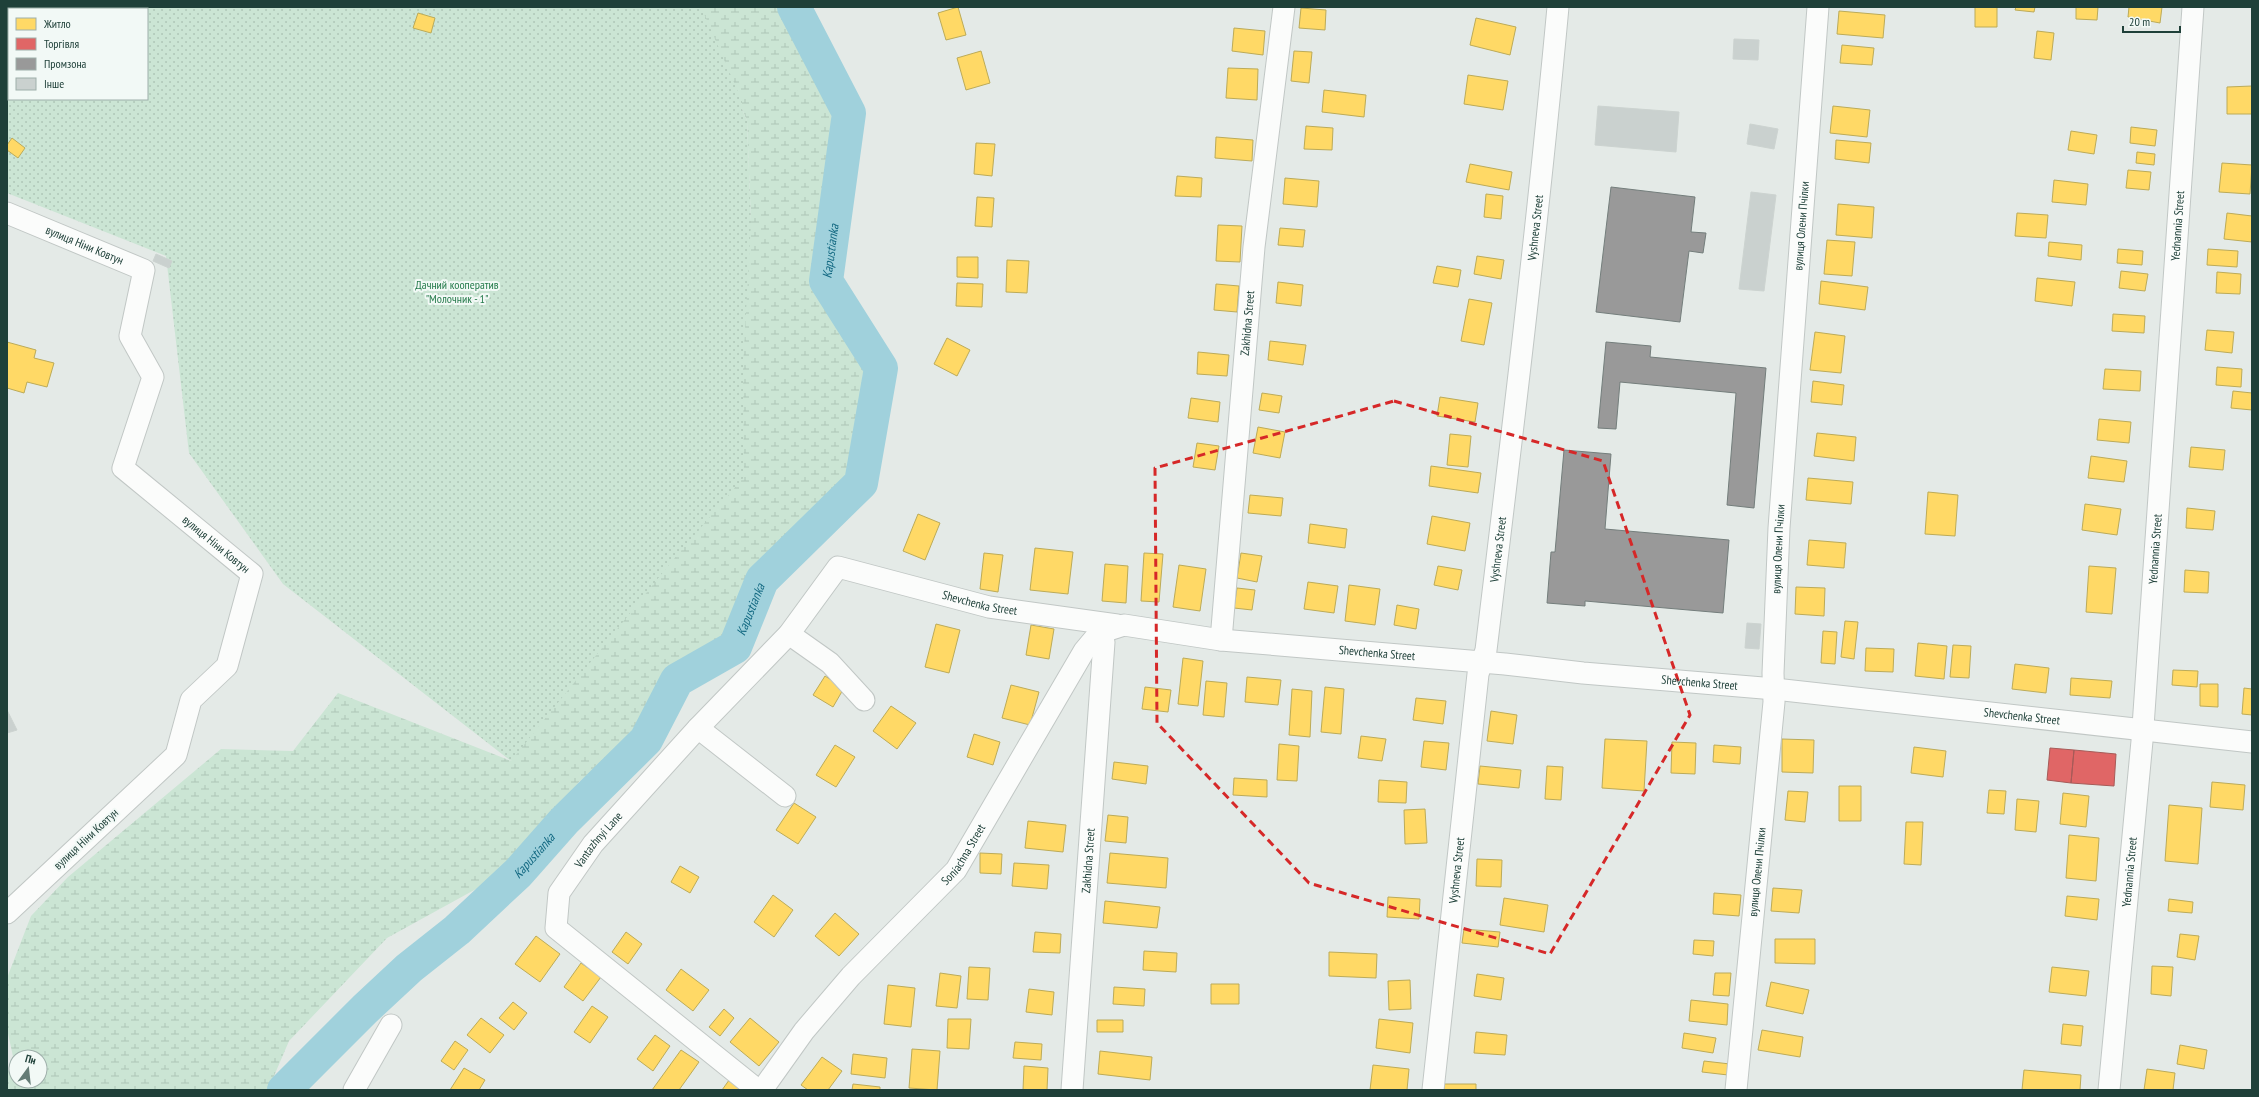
<svg xmlns="http://www.w3.org/2000/svg" width="2259" height="1097" font-family="'PT Sans Narrow',sans-serif">
<style>
.wetland{fill:url(#wetland-marsh);fill-rule:evenodd}
.garden{fill:url(#garden-dots);fill-rule:evenodd}
.homes{fill:#ffd966;stroke:#bcab58}
.shops{fill:#e06666;stroke:#a65b58}
.industry{fill:#999;stroke:#747e7c}
.lines{fill:none;stroke-linecap:round;stroke-linejoin:round}
.river{stroke:#a0d1dc;stroke-width:34}
.building{fill:#cad1cf;stroke:#ccd3d0}
.minor-casing{stroke:#c1c7c5;stroke-width:23}
.minor{stroke:#fbfcfb;stroke-width:21}
.marked{fill:none;stroke:#d62828;stroke-width:3;stroke-dasharray:8 5;stroke-linejoin:round}
.labels{text-anchor:middle;stroke-width:4;stroke-linejoin:round;paint-order:stroke}
.street-label{font-size:12px;fill:#1f4039;stroke:#f2f9f6}
.park-label{font-size:12px;fill:#257b4b;stroke:#f2f9f6}
.water-label{font-size:13px;font-style:italic;fill:#136982;stroke:#f2f9f6}
</style>
<defs>
<pattern id="wetland-marsh" width="20" height="14" patternUnits="userSpaceOnUse"><rect width="20" height="14" fill="#cbe5d4"/><path d="M1 5h8M5 5V1M11 12h8M15 12V8" fill="none" stroke="#aec6b7"/></pattern>
<pattern id="garden-dots" width="8" height="8" patternUnits="userSpaceOnUse"><rect width="8" height="8" fill="#cbe5d4"/><path d="M2 2h.1M6 6h.1" fill="none" stroke="#aec6b7" stroke-width="1.8" stroke-linecap="round"/></pattern>
</defs>
<rect width="100%" height="100%" fill="#e4eae7"/>
<path class="wetland" d="M700 7H779L833 101 816 289 864 366 849 475 754 569 723 641 666 669 634 736 579 782 507 872 387 938 289 1041 268 1090H7V1073L14 1061 7 1029V978L31 916 68 877 221 749 293 751 338 693 511 761 751 221 747 121ZM16 1057H40V1081H16Z"/>
<path class="garden" d="M7 7H701L742 101V109L747 121 751 221 743 367 744 477 668 566 511 761 283 584 189 453 166 256 7 193ZM9 9H147V99H9Z"/>
<path class="homes" d="M958 7 966 35 946 40 938 13Z
M1975 7H1997V27H1975Z
M2016 7H2035L2034 12 2015 10Z
M2076 7H2098L2097 20 2076 19Z
M2129 7H2162L2160 23 2128 17Z
M1301 8 1326 10 1325 30 1299 28Z
M1839 11 1885 15 1883 38 1837 34Z
M418 13 435 18 431 33 413 28Z
M1476 18 1516 27 1510 55 1470 45Z
M1234 28 1265 31 1263 55 1232 51Z
M2037 31 2054 33 2051 60 2034 58Z
M1842 45 1874 48 1872 65 1840 63Z
M981 51 990 83 966 90 957 58Z
M1294 51 1312 52 1309 83 1291 81Z
M1228 68 1258 69 1257 100 1226 98Z
M1468 75 1508 81 1503 110 1464 104Z
M2252 86V114H2227V87Z
M1324 90 1366 95 1364 117 1322 112Z
M1833 106 1870 110 1867 137 1830 133Z
M1306 126 1333 128 1332 150 1304 149Z
M2131 127 2157 130 2155 146 2130 143Z
M2071 131 2097 135 2094 154 2068 150Z
M1216 137 1253 140 1252 161 1215 158Z
M12 138 25 148 18 158 7 150V145Z
M1836 140 1871 143 1869 163 1835 159Z
M976 143 995 144 992 176 974 174Z
M2137 152 2155 154 2154 165 2136 163Z
M2222 163 2252 165 2250 194 2219 192Z
M1470 164 1512 172 1509 190 1466 182Z
M2128 170 2151 172 2149 190 2126 188Z
M1177 176 1202 178 1201 197 1175 196Z
M1285 178 1319 181 1317 207 1283 204Z
M2054 180 2088 184 2086 205 2052 202Z
M1486 194 1503 196 1501 219 1484 217Z
M977 197 994 198 992 227 975 226Z
M1838 204 1874 207 1872 238 1836 235Z
M2017 213 2048 215 2046 238 2015 236Z
M2227 213 2252 216V242L2224 239Z
M1218 225 1242 226 1240 262 1216 261Z
M1280 228 1305 230 1303 247 1278 245Z
M1827 240 1855 242 1852 276 1824 274Z
M2049 242 2082 245 2081 260 2048 256Z
M2118 249 2143 251 2142 265 2117 263Z
M2208 249 2238 251 2237 267 2207 265Z
M1477 256 1504 260 1501 279 1474 274Z
M957 257H978V278L957 277Z
M1007 260 1029 261 1027 293 1006 292Z
M1437 266 1461 270 1458 287 1433 283Z
M2121 271 2148 274 2145 291 2119 288Z
M2217 272 2241 274 2240 294 2216 293Z
M2037 278 2075 282 2072 306 2035 301Z
M1821 281 1868 287 1865 310 1819 304Z
M1278 282 1303 285 1301 306 1276 303Z
M957 283 983 284 982 307 956 306Z
M1216 284 1239 286 1237 312 1214 310Z
M1469 299 1492 303 1484 345 1461 341Z
M2113 314 2145 316 2144 333 2112 331Z
M2207 330 2234 332 2232 353 2205 350Z
M1815 332 1845 336 1841 373 1810 370Z
M947 338 970 350 957 376 934 364Z
M1270 341 1306 345 1303 365 1268 360Z
M7 342 36 350 34 358 54 363 47 387 27 382 24 393 7 388Z
M1198 352 1229 355 1227 376 1197 374Z
M2217 367 2242 369 2241 387 2216 385Z
M2105 369 2141 371 2140 391 2103 389Z
M1813 381 1844 385 1842 405 1811 402Z
M2233 391 2252 393V410L2231 408Z
M1262 393 1282 396 1279 413 1259 410Z
M1440 397 1478 403 1475 422 1437 416Z
M1191 398 1220 402 1218 422 1188 418Z
M2099 419 2131 422 2129 443 2097 440Z
M1258 427 1285 432 1280 458 1253 453Z
M1817 433 1856 437 1854 461 1814 456Z
M1450 434 1471 436 1468 467 1447 465Z
M1197 443 1219 446 1215 470 1193 467Z
M2191 447 2225 450 2223 470 2189 467Z
M2091 456 2127 461 2124 482 2088 478Z
M1431 466 1481 473 1478 493 1429 486Z
M1808 478 1853 482 1851 504 1806 500Z
M1928 492 1958 495 1955 536 1925 534Z
M1250 495 1283 498 1281 516 1248 513Z
M2085 504 2121 509 2117 535 2082 530Z
M2187 508 2215 511 2213 530 2186 528Z
M918 514 940 523 925 560 903 551Z
M1432 516 1470 523 1465 551 1427 544Z
M1310 524 1347 529 1345 548 1308 543Z
M1809 540 1846 543 1844 568 1807 565Z
M1035 548 1073 552 1068 594 1030 590Z
M984 553 1003 555 998 592 980 589Z
M1144 553 1163 554 1159 602 1141 601Z
M1241 553 1262 556 1257 582 1237 578Z
M1105 564 1128 566 1126 603 1102 601Z
M1179 565 1206 569 1200 611 1173 607Z
M1438 566 1462 570 1458 590 1434 585Z
M2089 566 2116 568 2112 614 2086 612Z
M2185 570 2209 572 2208 593 2184 592Z
M1308 582 1338 586 1334 613 1304 609Z
M1349 585 1380 589 1375 625 1345 621Z
M1796 587 1825 588 1824 616 1795 614Z
M1237 588 1255 590 1252 610 1234 608Z
M1397 605 1419 609 1416 629 1394 625Z
M1845 621 1858 622 1854 659 1841 657Z
M936 624 960 630 949 673 925 667Z
M1031 625 1054 629 1049 659 1026 655Z
M1823 631 1837 632 1835 664 1821 663Z
M1918 643 1947 646 1944 679 1915 676Z
M1953 645 1971 646 1969 678 1950 677Z
M1866 648 1894 649 1893 672 1865 671Z
M1183 658 1203 661 1198 706 1178 704Z
M2015 664 2049 668 2046 693 2012 689Z
M2173 670 2198 671 2197 687 2172 685Z
M825 676 844 688 833 707 813 695Z
M1247 677 1281 680 1278 705 1245 702Z
M2071 678 2112 681 2110 698 2070 695Z
M1206 681 1227 683 1224 717 1203 715Z
M2200 684H2218V707L2200 706Z
M1011 685 1039 692 1030 725 1002 718Z
M1145 687 1171 690 1168 712 1142 709Z
M1325 687 1344 689 1341 734 1321 732Z
M2244 688 2252 689V715L2242 714Z
M1292 689 1312 691 1310 737 1289 735Z
M1416 698 1446 701 1443 724 1413 720Z
M891 706 916 723 897 749 873 731Z
M1491 711 1517 715 1513 744 1487 741Z
M974 734 1000 742 993 765 967 757Z
M1361 736 1386 739 1382 761 1358 758Z
M1605 739 1647 741 1644 791 1602 788Z
M1782 739 1814 740 1813 773 1782 772Z
M1424 741 1449 743 1446 770 1421 767Z
M1672 742 1696 743 1695 774 1671 773Z
M1279 744 1299 746 1297 781 1277 780Z
M835 745 855 757 836 787 816 775Z
M1714 745 1741 747 1740 764 1713 762Z
M1914 747 1946 751 1943 777 1911 773Z
M1114 762 1148 766 1146 784 1112 779Z
M1480 766 1521 770 1519 788 1478 784Z
M1547 766 1563 767 1561 800 1545 799Z
M1234 778 1267 780V797L1233 795Z
M1379 780 1407 782 1406 803 1378 802Z
M2212 782 2245 785 2243 810 2210 807Z
M1839 786H1861V821H1839Z
M1989 790 2006 791 2004 814 1987 813Z
M1788 791 1808 792 1805 822 1785 820Z
M2063 793 2089 796 2086 827 2060 824Z
M2017 799 2039 801 2036 832 2015 830Z
M794 803 816 817 798 844 776 830Z
M2169 805 2202 808 2198 864 2165 861Z
M1425 809 1427 843 1405 844 1404 810Z
M1108 815 1128 817 1126 843 1105 841Z
M1028 821 1066 825 1063 852 1025 848Z
M1906 822H1923L1921 865 1904 864Z
M2069 835 2099 838 2096 881 2066 878Z
M980 853 1002 854 1001 874 980 873Z
M1110 853 1168 858 1166 888 1107 883Z
M1477 859 1502 860 1501 887 1476 886Z
M1014 863 1049 865 1047 889 1012 886Z
M680 866 699 877 690 893 671 882Z
M1773 888 1802 890 1799 913 1771 911Z
M1714 893 1741 895 1739 916 1713 914Z
M773 895 793 910 774 937 754 922Z
M2067 896 2099 899 2097 920 2065 916Z
M1388 897 1420 899 1419 919 1387 917Z
M1504 898 1548 905 1544 932 1500 925Z
M2169 899 2193 902 2192 913 2168 911Z
M1105 901 1160 907 1157 928 1103 923Z
M835 913 859 934 839 956 815 936Z
M1464 929 1500 932 1498 947 1462 943Z
M626 932 642 944 628 964 612 952Z
M1035 932 1061 934 1060 953 1033 952Z
M2180 934 2199 936 2195 960 2177 957Z
M536 936 560 954 540 982 515 964Z
M1775 939H1815V964L1775 963Z
M1694 940 1714 941 1713 956 1693 954Z
M1144 951 1177 953 1176 972 1143 970Z
M1329 952 1377 954 1376 978 1329 976Z
M581 963 601 977 583 1001 564 987Z
M2152 966 2173 967 2171 996 2151 994Z
M969 967 990 968 988 1000 967 999Z
M2052 967 2089 971 2086 996 2049 992Z
M681 969 709 990 693 1011 666 990Z
M940 973 961 976 957 1008 936 1006Z
M1715 973H1731L1729 996 1713 995Z
M1477 974 1504 978 1501 1000 1474 996Z
M1410 980 1411 1009 1389 1010 1388 981Z
M1771 982 1809 990 1803 1014 1766 1006Z
M1211 984H1239V1004H1211Z
M888 985 915 988 911 1027 884 1024Z
M1114 987 1145 989 1144 1006 1113 1004Z
M1029 989 1054 992 1052 1015 1026 1012Z
M1691 1000 1728 1004 1727 1025 1689 1021Z
M513 1002 527 1013 514 1030 499 1018Z
M592 1006 608 1017 590 1043 574 1032Z
M724 1009 734 1018 720 1036 709 1027Z
M481 1018 504 1035 490 1053 467 1035Z
M750 1018 779 1042 759 1066 730 1042Z
M948 1019H971L969 1049 947 1048Z
M1379 1019 1413 1023 1410 1053 1376 1048Z
M1097 1020H1123V1032H1097Z
M2063 1024 2083 1026 2081 1046 2061 1044Z
M1762 1030 1803 1037 1800 1057 1758 1050Z
M1476 1032 1507 1035 1505 1055 1474 1053Z
M1684 1033 1716 1038 1713 1053 1682 1048Z
M655 1035 670 1046 653 1071 637 1059Z
M455 1041 468 1050 454 1070 441 1061Z
M1015 1042 1042 1044 1041 1060 1013 1058Z
M2180 1045 2207 1050 2204 1069 2177 1064Z
M912 1049 940 1051 937 1090 909 1088Z
M681 1050 699 1062 679 1090H652Z
M1100 1051 1152 1057 1150 1080 1098 1074Z
M853 1054 887 1058 885 1078 851 1074Z
M822 1057 842 1071 828 1090H808L801 1085Z
M1704 1061 1730 1064 1728 1075 1702 1072Z
M1373 1065 1409 1069 1407 1090H1370Z
M1024 1066 1048 1068 1047 1090H1023Z
M464 1068 485 1080 479 1090H450Z
M2147 1069 2175 1073 2173 1090H2144Z
M2024 1070 2081 1075 2080 1090H2022Z
M732 1076 744 1090H722Z
M853 1084 880 1087V1090H852Z
M1444 1084H1476V1090H1444Z"/>
<path class="shops" d="M2050 748 2074 750 2071 783 2047 780Z
M2074 750 2116 754 2114 786 2071 783Z"/>
<path class="industry" d="M1611 187 1695 197 1691 232 1706 233 1703 253 1689 251 1680 322 1596 312Z
M1606 342 1651 346 1650 357 1766 368 1754 508 1727 505 1736 393 1620 382 1616 429 1598 428Z
M1564 450 1611 454 1605 529 1729 540 1723 613 1585 601V606L1547 603 1551 552H1555Z"/>
<g class="lines">
<path class="river" id="s1" d="M284 1090 365 1009 409 968 457 930 518 873 564 821 646 740 677 680 735 647 762 580 861 483 881 368 826 281 849 113 794 7"/>
</g>
<path class="building" d="M1734 39 1759 40 1758 60 1733 59Z
M1598 106 1679 112 1676 152 1595 145Z
M1750 124 1778 129 1774 149 1747 144Z
M1751 192 1776 195 1764 291 1739 289Z
M156 254 172 261 169 268 153 261Z
M1747 623 1761 624 1759 649 1745 648Z
M7 710 17 730 7 733Z"/>
<g class="lines">
<defs>
<g id="minor">
<path id="s2" d="M7 213 144 270 130 336 153 377 123 468 252 574 227 666 191 700 176 755 7 913"/>
<path d="M789 634 830 663 864 700"/>
<path id="s3" d="M1221 640 1254 247 1284 7"/>
<path d="M698 728 785 796"/>
<path d="M354 1090 391 1025"/>
<path id="s4" d="M761 1090 754 1087 556 928 559 893 593 844 698 728 789 634 838 567 989 607 1117 625"/>
<path id="s5" d="M762 1090 804 1031 851 976 956 870 1084 651 1099 633 1124 625 1221 640 1505 664 1583 673 1775 689 2252 742"/>
<path id="s6" d="M1072 1090 1104 642 1099 633"/>
<path id="s7" d="M1433 1090 1478 674 1486 650C1512 436 1538 222 1558 7"/>
<path id="s8" d="M1736 1090 1774 702 1773 673 1779 528 1818 7"/>
<path id="s9" d="M2109 1090 2142 741 2193 7"/>
</g>
</defs>
<use href="#minor" class="minor-casing"/>
<use href="#minor" class="minor"/>
</g>
<path class="marked" d="M1394 401 1603 461 1690 715 1550 954 1309 883 1157 723 1155 468Z"/>
<g class="labels">
<g class="street-label">
<text dy="4" stroke="none"><textPath href="#s8" startOffset="867">вулиця Олени Пчілки</textPath></text>
<text dy="4" stroke="none"><textPath href="#s9" startOffset="867">Yednannia Street</textPath></text>
<text dy="4" stroke="none"><textPath href="#s7" startOffset="869">Vyshneva Street</textPath></text>
<text dy="4" stroke="none"><textPath href="#s2" startOffset="84">вулиця Ніни Ковтун</textPath></text>
<text dy="4" stroke="none"><textPath href="#s3" startOffset="318">Zakhidna Street</textPath></text>
<text dy="4" stroke="none"><textPath href="#s2" startOffset="479">вулиця Ніни Ковтун</textPath></text>
<text dy="4" stroke="none"><textPath href="#s7" startOffset="545">Vyshneva Street</textPath></text>
<text dy="4" stroke="none"><textPath href="#s8" startOffset="543">вулиця Олени Пчілки</textPath></text>
<text dy="4" stroke="none"><textPath href="#s9" startOffset="543">Yednannia Street</textPath></text>
<text dy="4" stroke="none"><textPath href="#s4" startOffset="873">Shevchenka Street</textPath></text>
<text dy="4" stroke="none"><textPath href="#s5" startOffset="852">Shevchenka Street</textPath></text>
<text dy="4" stroke="none"><textPath href="#s5" startOffset="1176">Shevchenka Street</textPath></text>
<text dy="4" stroke="none"><textPath href="#s5" startOffset="1500">Shevchenka Street</textPath></text>
<text transform="translate(86 839) rotate(-43)" y="4">вулиця Ніни Ковтун</text>
<text dy="4" stroke="none"><textPath href="#s4" startOffset="363">Vantazhnyi Lane</textPath></text>
<text dy="4" stroke="none"><textPath href="#s5" startOffset="311">Soniachna Street</textPath></text>
<text dy="4" stroke="none"><textPath href="#s6" startOffset="230">Zakhidna Street</textPath></text>
<text dy="4" stroke="none"><textPath href="#s7" startOffset="221">Vyshneva Street</textPath></text>
<text dy="4" stroke="none"><textPath href="#s8" startOffset="219">вулиця Олени Пчілки</textPath></text>
<text dy="4" stroke="none"><textPath href="#s9" startOffset="219">Yednannia Street</textPath></text>
</g>
<g class="park-label">
<text x="457" y="289">Дачний кооператив<tspan x="457" dy="14">"Молочник - 1"</tspan></text>
</g>
<g class="water-label">
<text dy="5" stroke="none"><textPath href="#s1" startOffset="1099">Kapustianka</textPath></text>
<text dy="5" stroke="none"><textPath href="#s1" startOffset="679">Kapustianka</textPath></text>
<text dy="5" stroke="none"><textPath href="#s1" startOffset="343">Kapustianka</textPath></text>
</g>
</g>
<rect width="2259" height="1097" fill="none" stroke="#1f4039" stroke-width="16"/>
<rect x="8" y="8" width="140" height="92" fill="#f2f9f6" stroke="#9eafaa"/>
<rect x="16" y="18" width="20" height="12" fill="#ffd966" stroke="#9eafaa"/>
<text x="44" y="28" font-size="12" fill="#1f4039">Житло</text>
<rect x="16" y="38" width="20" height="12" fill="#e06666" stroke="#9eafaa"/>
<text x="44" y="48" font-size="12" fill="#1f4039">Торгівля</text>
<rect x="16" y="58" width="20" height="12" fill="#999999" stroke="#9eafaa"/>
<text x="44" y="68" font-size="12" fill="#1f4039">Промзона</text>
<rect x="16" y="78" width="20" height="12" fill="#cad1cf" stroke="#9eafaa"/>
<text x="44" y="88" font-size="12" fill="#1f4039">Інше</text>
<g transform="translate(28 1069) rotate(15)"><circle r="19" fill="#f2f9f6" stroke="#9eafaa"/>
<path d="M0-3L7 15L0 10L-7 15Z" fill="#647c76"/>
<text y="-6" font-size="11" font-weight="bold" text-anchor="middle" fill="#1f4039">Пн</text>
</g>
<path d="M2123 26v6h57v-6" fill="none" stroke="#1f4039" stroke-width="2"/>
<text x="2129" y="26" font-size="12" fill="#1f4039" stroke="#f2f9f6" stroke-width="3" paint-order="stroke">20 m</text>
</svg>
